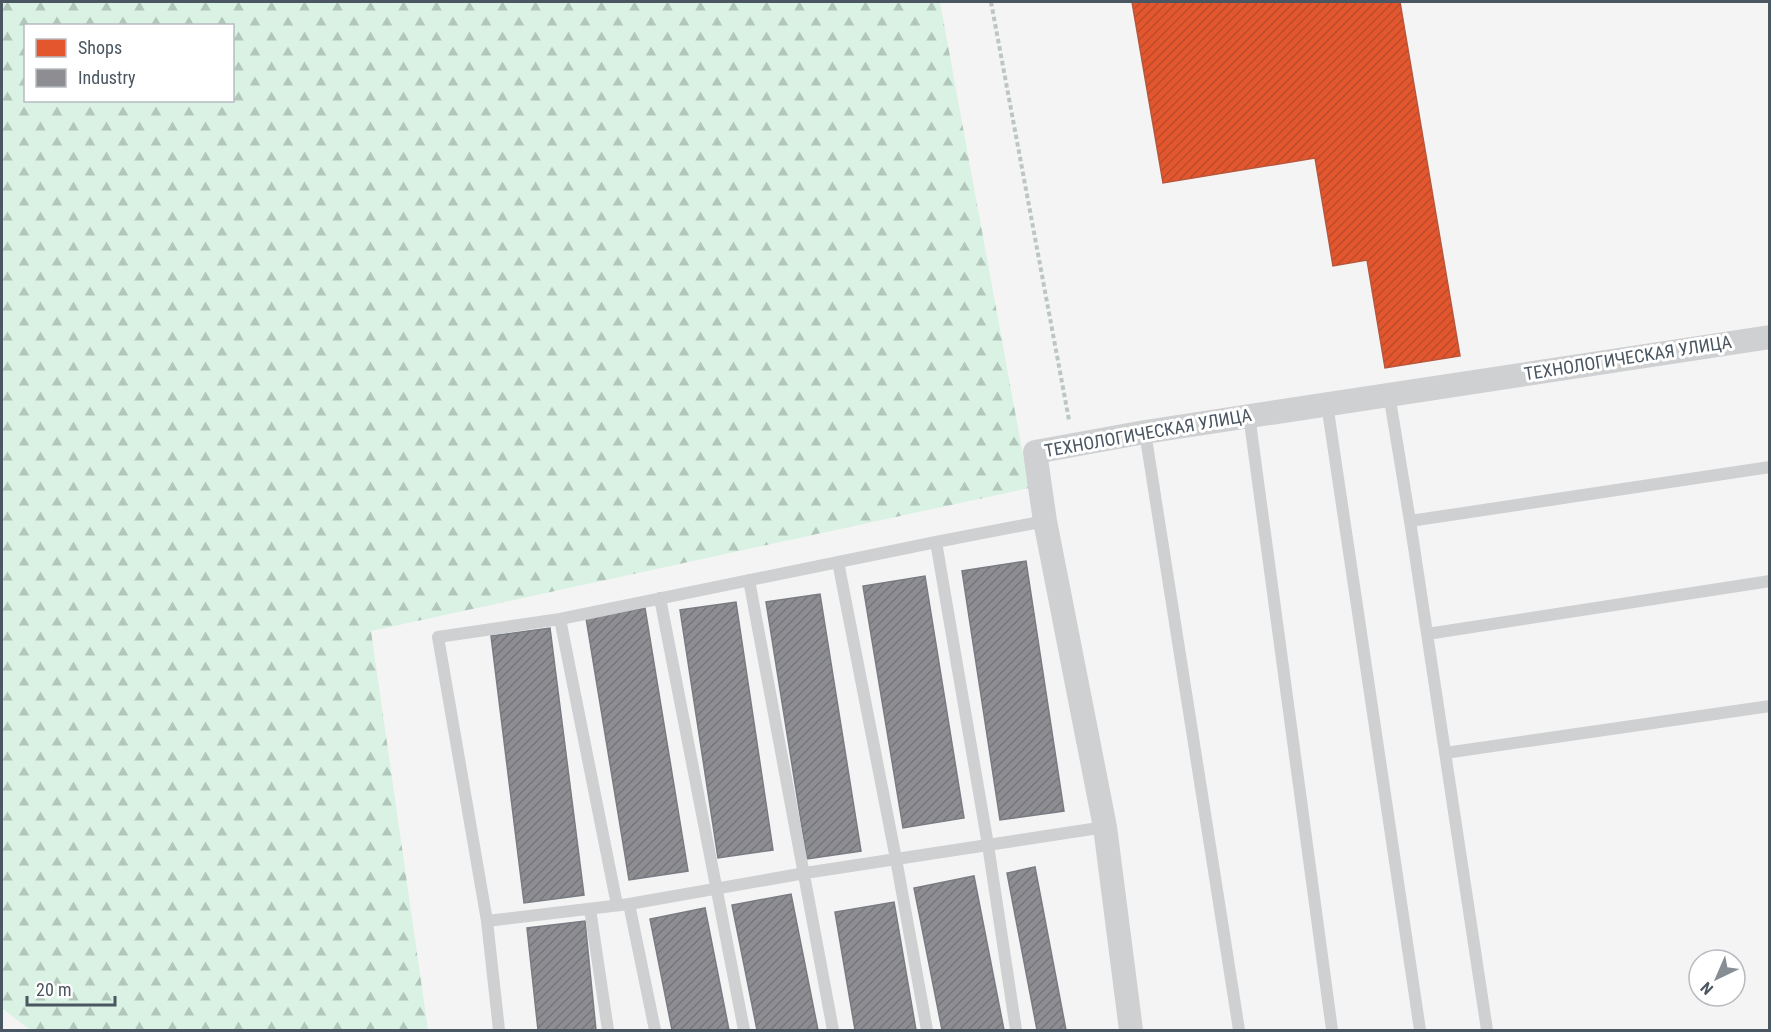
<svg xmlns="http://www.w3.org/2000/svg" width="1771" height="1032" font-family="'Roboto Condensed',sans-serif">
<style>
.forest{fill:url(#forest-firs);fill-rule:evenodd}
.shops{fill:url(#shops-hatch);stroke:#b6573d;stroke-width:1.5}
.industry{fill:url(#industry-hatch);stroke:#797c83;stroke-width:1.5}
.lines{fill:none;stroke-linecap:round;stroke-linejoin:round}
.path{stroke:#bcc7c4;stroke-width:4;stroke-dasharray:4.5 3;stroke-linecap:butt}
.service{stroke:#ced0d2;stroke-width:12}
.minor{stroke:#ced0d2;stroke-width:24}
.labels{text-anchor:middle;stroke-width:6;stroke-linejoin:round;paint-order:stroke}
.street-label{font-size:18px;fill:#4a5661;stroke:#fff}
</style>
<defs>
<pattern id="forest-firs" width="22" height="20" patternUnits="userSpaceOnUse" patternTransform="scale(1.5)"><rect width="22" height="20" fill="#d9f2e3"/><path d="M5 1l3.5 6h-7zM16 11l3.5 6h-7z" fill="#b2c7bb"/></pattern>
<pattern id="shops-hatch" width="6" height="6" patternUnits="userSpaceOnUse" patternTransform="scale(1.5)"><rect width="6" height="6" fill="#e4572e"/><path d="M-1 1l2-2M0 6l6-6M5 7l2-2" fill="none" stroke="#bb4b2b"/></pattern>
<pattern id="industry-hatch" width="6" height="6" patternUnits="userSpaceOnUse" patternTransform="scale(1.5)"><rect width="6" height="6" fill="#8d8d92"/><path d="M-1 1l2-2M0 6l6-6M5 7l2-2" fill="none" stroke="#75767b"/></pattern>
</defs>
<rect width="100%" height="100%" fill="#f4f4f4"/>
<path class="forest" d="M2 2H940L1029 488 371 631 428 1030H30L2 1008ZM26 26H232V100H26Z"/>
<path class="shops" d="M1132 2H1400L1460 356 1385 368 1367 260 1333 266 1315 158 1163 183Z"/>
<path class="industry" d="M1026 561 1064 811 1000 820 962 571Z
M925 576 964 818 903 828 863 586Z
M820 594 861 851 807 859 766 602Z
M736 602 773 850 718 858 680 610Z
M645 608 688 871 629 880 586 618Z
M550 628 584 895 524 903 491 636Z
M1035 867 1066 1030H1037L1007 873Z
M974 876 1004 1030H942L914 888Z
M791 894 818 1030H757L732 905Z
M894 902 916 1030H855L835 912Z
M705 908 729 1030H672L650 919Z
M585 921 596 1030H538L527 928Z"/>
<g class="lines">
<path class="path" d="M991 2 1069 420"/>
<path class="service" d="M1389 394 1410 521 1487 1030
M1327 404 1420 1030
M1249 415 1332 1030
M1145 432 1239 1030
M1410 521 1770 467
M936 542 988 845 1016 1030
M838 562 896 859 927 1030
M749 580 833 1030
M660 598 744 1030
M560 619 617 905
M1427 634 1770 581
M1445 753 1770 706
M629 904 655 1030
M590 909 608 1030
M487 921 629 904 805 873 1105 827
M499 1030 487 921 438 637 560 619 936 542 1045 521"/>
<path class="minor" d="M1131 1030 1105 827 1045 521 1035 452 1145 432 1770 337"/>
</g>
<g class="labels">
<g class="street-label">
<text transform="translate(1628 358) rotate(-9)" y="6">ТЕХНОЛОГИЧЕСКАЯ УЛИЦА</text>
<text transform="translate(1148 433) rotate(-10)" y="6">ТЕХНОЛОГИЧЕСКАЯ УЛИЦА</text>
</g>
</g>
<rect width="1771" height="1032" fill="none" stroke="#4a5661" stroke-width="6"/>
<rect x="24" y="24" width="210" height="78" fill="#ffffff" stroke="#b7bbc0" stroke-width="1.5"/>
<rect x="36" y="39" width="30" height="18" fill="#e4572e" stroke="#b7bbc0" stroke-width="1.5"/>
<text x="78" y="54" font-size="18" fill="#4a5661">Shops</text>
<rect x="36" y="69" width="30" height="18" fill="#8d8d92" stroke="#b7bbc0" stroke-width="1.5"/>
<text x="78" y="84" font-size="18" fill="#4a5661">Industry</text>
<g transform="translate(1717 978) rotate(224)"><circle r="28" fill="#ffffff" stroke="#b7bbc0" stroke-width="1.5"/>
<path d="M0-4.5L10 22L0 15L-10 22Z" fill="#868d94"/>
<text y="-9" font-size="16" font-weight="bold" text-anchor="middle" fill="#4a5661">N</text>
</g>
<path d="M27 996v9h88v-9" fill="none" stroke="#4a5661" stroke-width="3"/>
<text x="36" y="996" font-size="18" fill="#4a5661" stroke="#ffffff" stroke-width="4.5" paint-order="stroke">20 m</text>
</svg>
